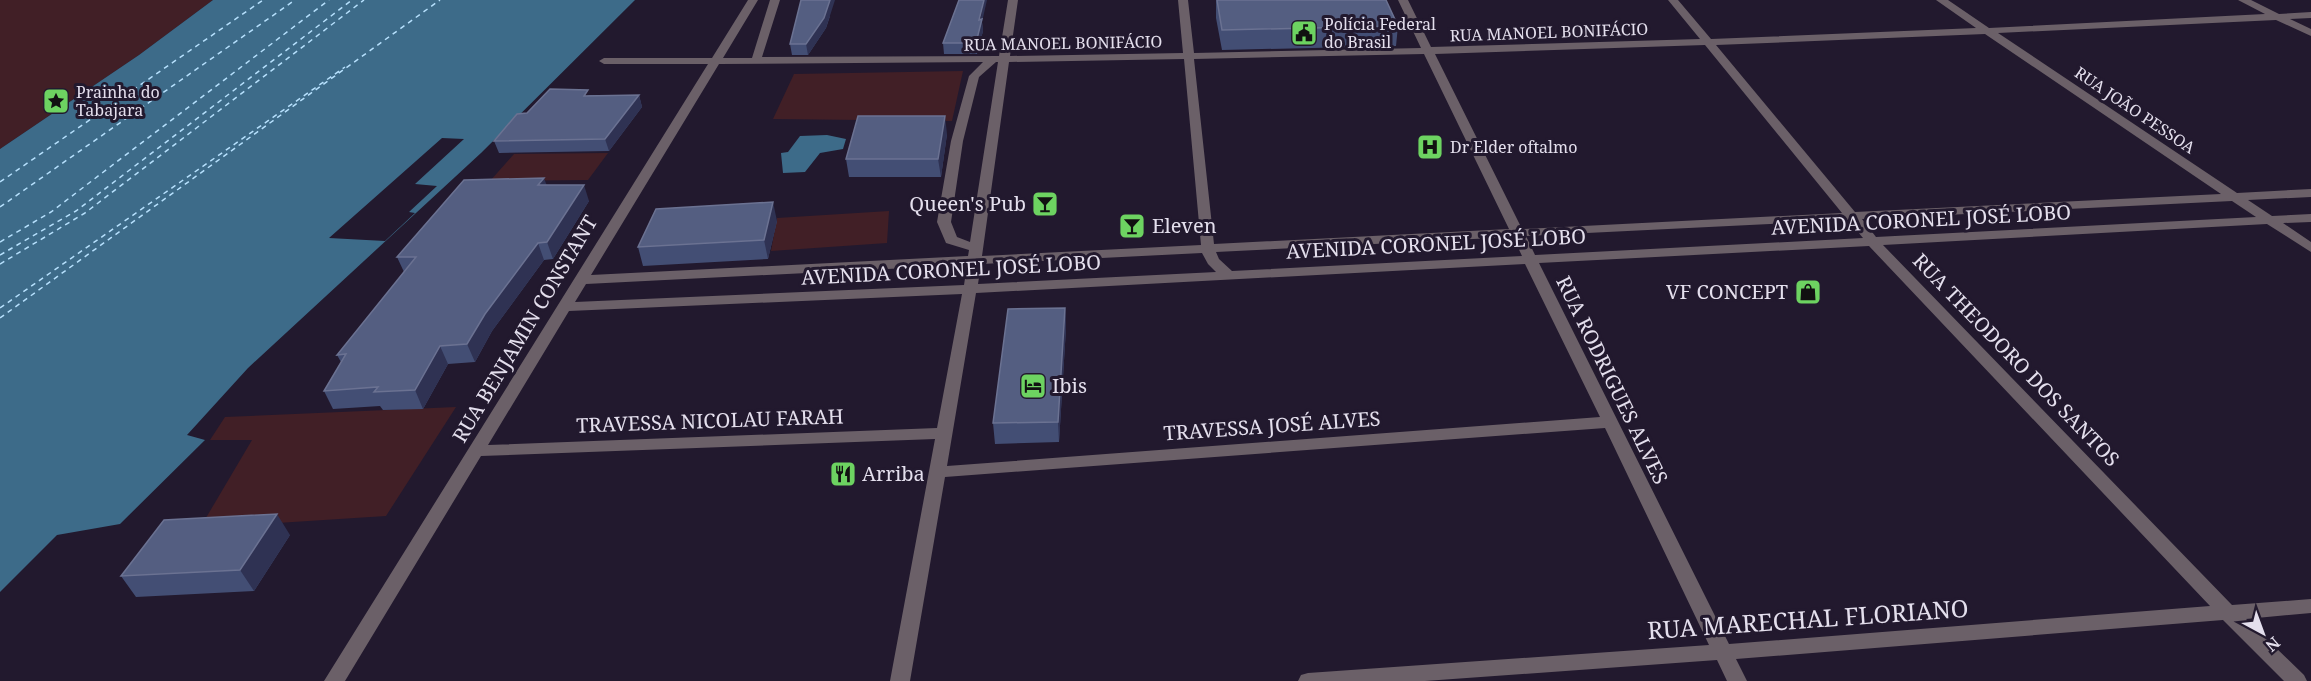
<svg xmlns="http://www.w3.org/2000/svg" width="2311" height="681" font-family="'Noto Serif',serif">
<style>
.green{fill:#411f26}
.water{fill:#3d6b89}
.pier{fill:#22192e}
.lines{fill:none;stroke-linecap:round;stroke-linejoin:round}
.ferry{stroke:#b6e0fd;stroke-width:1.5;stroke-dasharray:5 4.5;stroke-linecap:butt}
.minor{fill:#6b6068;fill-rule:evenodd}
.wall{fill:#434e74}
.shaded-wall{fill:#2f3253}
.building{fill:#545e81;stroke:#6b7292;stroke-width:1.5}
.labels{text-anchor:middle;stroke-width:6;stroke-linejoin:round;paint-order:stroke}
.far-poi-label{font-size:16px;fill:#e4dfed;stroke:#22192e;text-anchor:start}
.far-street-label{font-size:16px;fill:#e4dfed;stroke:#22192e}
.poi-label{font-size:20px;fill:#e4dfed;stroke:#22192e;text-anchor:start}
.street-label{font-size:20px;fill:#e4dfed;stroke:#22192e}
.near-street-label{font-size:24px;fill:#e4dfed;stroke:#22192e}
</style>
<rect width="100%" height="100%" fill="#22192e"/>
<path class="green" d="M0 0H213L139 55 0 149Z
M963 71 952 121 773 119 794 74Z
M608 153 588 180 490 181 514 154Z
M889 211 887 243 771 251 777 218Z
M456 407 386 516 200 528 252 440H210L225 417Z"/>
<path class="water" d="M213 0H635L481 153 248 368 187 435 205 440 120 524 57 535 0 592V149L139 55Z
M827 135 846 139 843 149 820 153 805 172 783 173 781 153 788 152 800 136Z"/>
<path class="pier" d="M442 138 464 139 415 184 437 186 409 212 415 213 385 241 329 238Z"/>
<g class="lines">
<path class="ferry" d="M0 182 263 0
M0 207 295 0
M0 242 51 212 329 0
M0 255 76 211 352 0
M0 264 85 213 364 0
M0 308 345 67
M0 318 440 0"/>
<path class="minor" d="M748 0H758L723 58H752L770 0H780L762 57 999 56 1008 0H1018L1010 56 1183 53 1178 0H1188L1194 53 1421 48 1398 0H1408L1431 47 1700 39 1668 0H1678L1711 39 1976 28 1936 0H1948L1989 28 2265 14 2238 0H2251L2279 14 2311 12V18L2290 19 2311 29V36L2276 20 1998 33 2237 193 2311 189V197L2248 200 2272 216 2311 214V222L2283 223 2311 242V252L2267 224 1883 245 2232 605 2311 599V613L2246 619 2304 675 2307 681H2284L2223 620 1736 659 1747 681H1727L1717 660 1425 681H1298L1301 675 1308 673 1709 645 1605 428 945 477 910 681H890L935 439 481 456 345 681H324L708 64H604L599 61 604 58H712ZM1985 34 2221 194 1855 212 1716 45ZM1705 45 1842 213 1522 229 1435 54ZM1424 54 1509 229 1214 244 1194 59ZM1184 59 1201 245 982 256 1009 62ZM983 62 969 76 951 141 937 222 946 243 969 250 968 256 591 275 719 64ZM996 62H998L970 242 957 237 951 222 963 141 979 77ZM2232 201 2256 217 1876 237 1862 219ZM1848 220 1863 238 1535 255 1526 236ZM1513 237 1522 256 1232 271 1219 259 1216 252ZM1869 246 2210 606 1729 644 1539 263ZM1202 253 1208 264 1216 272 978 284 981 264ZM1525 264 1600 417 947 466 976 293ZM967 265 964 285 575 302 586 284ZM962 294 937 428 488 445 569 311Z"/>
</g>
<path class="wall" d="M1216 0 1398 26 1396 46 1222 50 1216 18Z
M830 16 826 28 808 55H792L790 44Z
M982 22 983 31 977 54H944L943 43Z
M590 95H639L642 107 609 151 499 153 494 141 527 113Z
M947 134 941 177H849L846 159Z
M547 185 589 201 553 259 544 260 492 331 475 362 448 364 423 409 383 410 380 406 333 409 324 391 341 362 337 355 404 272 397 257Z
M777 221 768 259 643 266 638 247Z
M1065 308 1066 328 1059 442 995 444 993 423Z
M290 535 254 591 136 597 121 576Z"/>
<path class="shaded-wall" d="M830 0H835L826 28 808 55 806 44Z
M984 0H987L982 22 983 31 977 54 976 43Z
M639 95 642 107 609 151 605 139Z
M945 116 947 134 941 177 938 159Z
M544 178 550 194 538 185Z
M584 185 589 201 553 259 547 242Z
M773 202 777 221 768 259 764 240Z
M538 243 544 260 492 331 475 362 467 344 485 314Z
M1065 308 1066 328 1059 442 1058 422Z
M440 346 448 364 423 409 415 390Z
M277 514 290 535 254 591 240 570Z"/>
<path class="building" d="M801 0H830L824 18 806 44H790Z
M959 0H984L979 20 982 19 976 43H943Z
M1217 0H1386L1398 26 1222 30Z
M550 89 588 90 584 96 639 95 605 139 494 141 517 114 527 113Z
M858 116H945L938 159H846Z
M544 178 538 185H584L547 242 538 243 485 314 467 344 440 346 415 390 374 392 378 387 324 391 346 354 337 355 416 257H397L464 180Z
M773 202 764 240 638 247 656 209Z
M1065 308 1058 422 993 423 1008 309Z
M277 514 240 570 121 576 164 520Z"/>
<defs>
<symbol id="civic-square" viewBox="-11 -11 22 22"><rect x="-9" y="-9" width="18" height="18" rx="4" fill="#6dd361" stroke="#22192e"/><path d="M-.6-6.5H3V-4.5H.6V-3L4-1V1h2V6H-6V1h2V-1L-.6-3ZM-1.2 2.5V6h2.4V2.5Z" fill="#111"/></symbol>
<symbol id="sight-square" viewBox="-11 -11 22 22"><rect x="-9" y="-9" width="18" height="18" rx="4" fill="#6dd361" stroke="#22192e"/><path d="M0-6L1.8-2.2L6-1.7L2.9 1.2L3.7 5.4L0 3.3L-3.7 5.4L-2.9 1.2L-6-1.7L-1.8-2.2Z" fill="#111"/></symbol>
<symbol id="hospital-square" viewBox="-11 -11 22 22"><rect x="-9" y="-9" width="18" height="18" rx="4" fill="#6dd361" stroke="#22192e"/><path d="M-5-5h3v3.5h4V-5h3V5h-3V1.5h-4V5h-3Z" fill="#111"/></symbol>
<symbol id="bar-square" viewBox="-11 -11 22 22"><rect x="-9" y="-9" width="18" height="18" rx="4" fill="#6dd361" stroke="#22192e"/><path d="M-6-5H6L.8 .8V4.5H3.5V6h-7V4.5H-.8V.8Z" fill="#111"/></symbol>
<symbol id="shop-square" viewBox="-11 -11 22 22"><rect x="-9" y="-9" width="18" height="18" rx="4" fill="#6dd361" stroke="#22192e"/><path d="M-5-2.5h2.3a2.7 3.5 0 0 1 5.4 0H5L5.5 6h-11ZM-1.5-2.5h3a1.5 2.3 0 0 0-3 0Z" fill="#111"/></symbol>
<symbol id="hotel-square" viewBox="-11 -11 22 22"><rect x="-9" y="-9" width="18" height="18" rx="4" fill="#6dd361" stroke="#22192e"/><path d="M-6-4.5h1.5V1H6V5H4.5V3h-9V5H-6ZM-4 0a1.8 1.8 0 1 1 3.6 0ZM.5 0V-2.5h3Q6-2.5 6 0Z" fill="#111"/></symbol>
<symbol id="restaurant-square" viewBox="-11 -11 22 22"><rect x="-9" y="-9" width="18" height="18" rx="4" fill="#6dd361" stroke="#22192e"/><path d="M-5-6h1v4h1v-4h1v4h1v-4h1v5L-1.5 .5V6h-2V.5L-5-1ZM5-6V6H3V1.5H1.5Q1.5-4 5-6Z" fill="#111"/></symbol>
</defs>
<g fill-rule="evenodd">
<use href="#civic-square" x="1289" y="18" width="30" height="30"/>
<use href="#sight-square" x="41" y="86" width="30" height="30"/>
<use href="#hospital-square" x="1415" y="132" width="30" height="30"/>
<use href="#bar-square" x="1030" y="189" width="30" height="30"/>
<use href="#bar-square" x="1117" y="211" width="30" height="30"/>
<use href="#shop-square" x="1793" y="277" width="30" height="30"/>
<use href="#hotel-square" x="1018" y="371" width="30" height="30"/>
<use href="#restaurant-square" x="828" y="459" width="30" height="30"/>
</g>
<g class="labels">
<g class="far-poi-label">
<text x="1324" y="30">Polícia Federal<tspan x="1324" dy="18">do Brasil</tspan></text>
<text x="76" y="98">Prainha do<tspan x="76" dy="18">Tabajara</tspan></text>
<text x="1450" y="153">Dr Elder oftalmo</text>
</g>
<g class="far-street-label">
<text transform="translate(1549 32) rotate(-2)" y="6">RUA MANOEL BONIFÁCIO</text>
<text transform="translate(1063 43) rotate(-1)" y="6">RUA MANOEL BONIFÁCIO</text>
<text transform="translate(2135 110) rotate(34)" y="6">RUA JOÃO PESSOA</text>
</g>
<g class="poi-label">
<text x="1026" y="211" text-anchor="end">Queen's Pub</text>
<text x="1152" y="233">Eleven</text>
<text x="1788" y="299" text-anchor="end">VF CONCEPT</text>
<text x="1052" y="393">Ibis</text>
<text x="862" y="481">Arriba</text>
</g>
<g class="street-label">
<text transform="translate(1921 220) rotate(-3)" y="7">AVENIDA CORONEL JOSÉ LOBO</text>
<text transform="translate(1436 244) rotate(-3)" y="7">AVENIDA CORONEL JOSÉ LOBO</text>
<text transform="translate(951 270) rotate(-3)" y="7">AVENIDA CORONEL JOSÉ LOBO</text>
<text transform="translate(525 329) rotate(-59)" y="7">RUA BENJAMIN CONSTANT</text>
<text transform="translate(2016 360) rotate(46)" y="7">RUA THEODORO DOS SANTOS</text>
<text transform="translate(1612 380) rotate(64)" y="7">RUA RODRIGUES ALVES</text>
<text transform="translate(710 421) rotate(-2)" y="7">TRAVESSA NICOLAU FARAH</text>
<text transform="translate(1272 426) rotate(-4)" y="7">TRAVESSA JOSÉ ALVES</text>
</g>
<g class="near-street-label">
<text transform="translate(1808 620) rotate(-4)" y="8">RUA MARECHAL FLORIANO</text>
</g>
</g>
<g transform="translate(2263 633) rotate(139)" stroke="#22192e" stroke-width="4.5" paint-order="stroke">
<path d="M0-4.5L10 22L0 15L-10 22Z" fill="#e4dfed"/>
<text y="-9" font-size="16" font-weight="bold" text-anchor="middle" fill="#e4dfed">N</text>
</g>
</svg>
